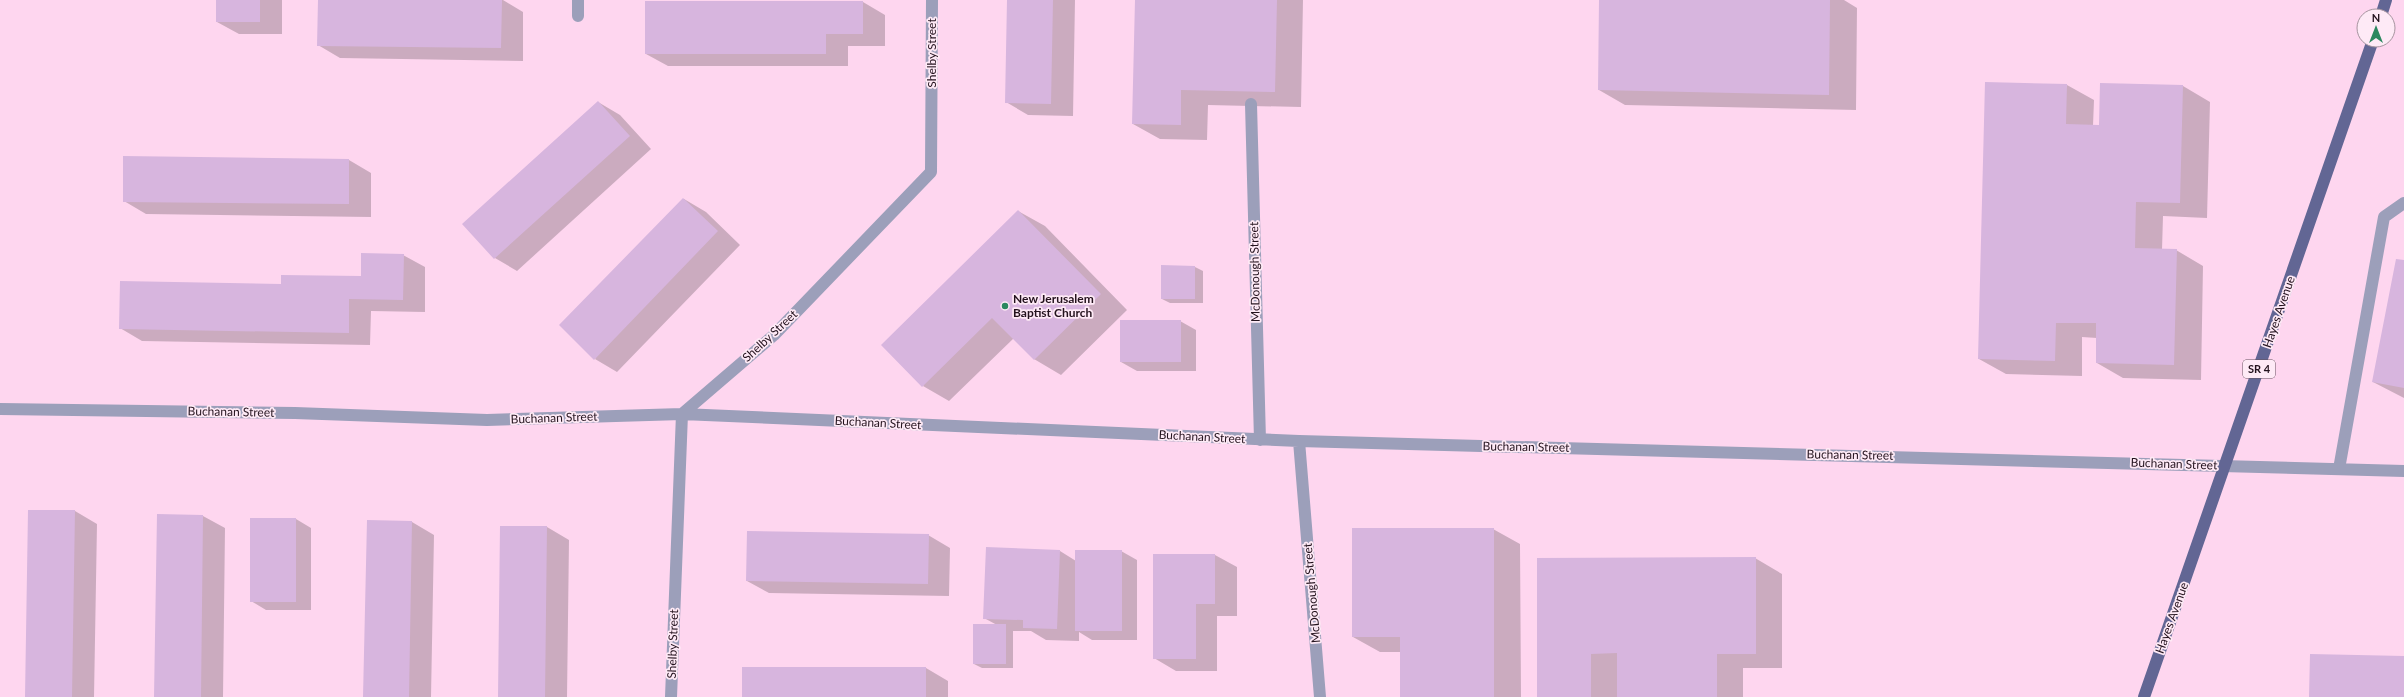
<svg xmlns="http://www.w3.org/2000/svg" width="2404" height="697" font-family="Lato,sans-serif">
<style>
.shadow{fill:#0003}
.building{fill:#d7b5de}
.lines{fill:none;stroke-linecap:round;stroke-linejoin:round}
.minor{stroke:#9c9fba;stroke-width:12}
.major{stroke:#626694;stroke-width:12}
.poi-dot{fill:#2b885f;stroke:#feeaf6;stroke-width:1.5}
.labels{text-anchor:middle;stroke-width:3.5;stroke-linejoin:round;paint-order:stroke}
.shield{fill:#feeaf6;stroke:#65535e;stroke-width:1}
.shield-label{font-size:11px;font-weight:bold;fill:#23121d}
.street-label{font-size:12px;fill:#23121d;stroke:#feeaf6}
.poi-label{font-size:12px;font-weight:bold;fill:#23121d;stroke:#feeaf6;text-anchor:start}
</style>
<rect width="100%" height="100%" fill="#fed6ef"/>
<path class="shadow" d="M217 0H282V34H239L217 22Z
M319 0H503L523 12V61L340 58 318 45Z
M1008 0H1075L1073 116 1028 115 1006 102Z
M1136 0H1303L1301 107 1208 105 1207 140 1160 139 1133 124Z
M1600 0H1844L1857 8 1856 110 1625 105 1599 90Z
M863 2 885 15V46H848V66H668L646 54Z
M2067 85 2094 100 2093 126H2100L2183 86 2210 102 2207 218 2163 216 2162 250H2176L2203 266 2201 380 2123 378 2097 363V338L2082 337V376L2006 374 1979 359Z
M598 102 620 115 651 149 517 271 495 258 464 224Z
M124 157 349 160 371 173V217L146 214 124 201Z
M684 199 706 212 740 245 617 372 595 359Z
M1018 211 1045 226 1127 310 1061 375 1034 359 1014 338 949 401 923 386Z
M403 255 425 267V312L371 311 370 345 142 341 120 328 282 285 362 277Z
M2404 261V398L2373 382Z
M1162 266 1195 267 1203 271V303H1170L1162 299Z
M1180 321 1196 330V371H1137L1121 362Z
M29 511H75L97 524 94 697H26Z
M203 516 225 528 223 697H155Z
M296 519 311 528V610H266L251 601Z
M368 521 412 522 434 535 431 697H364Z
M501 527H547L569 540 567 697H499Z
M1493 529 1520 544 1521 697H1401V652H1380L1353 637Z
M928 535 950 548 949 596 769 593 747 581Z
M1060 551 1076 561 1121 551 1137 560V640H1092L1079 632V641L1046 640 1031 631H1013V668H982L974 664 997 625 984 618Z
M1215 555 1237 567V616H1217V671H1176L1154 658Z
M1755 558 1782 574V668H1743V697H1538V559Z
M743 668H926L948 681V697H743Z"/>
<path class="building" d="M216 0H260V22H216Z
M318 0H502L501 48 317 46Z
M1007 0H1053L1051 104 1005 103Z
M1135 0H1277L1275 92 1181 90V125L1132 124Z
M1599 0H1830L1829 95 1598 90Z
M645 1H863V34H826V54H645Z
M1985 82 2067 84 2066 124 2099 125 2100 83 2183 85 2180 203 2136 202 2135 248 2177 249 2174 365 2096 363V323H2056L2055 361 1978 359Z
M598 101 630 136 494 259 462 224Z
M123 156 349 159V204L123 202Z
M683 198 718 231 594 360 559 325Z
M1018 210 1101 294 1034 360 992 318 922 387 881 345Z
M361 253 404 254 403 300 349 299V333L119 329 120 281 281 284V275L361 276Z
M2396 259 2404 260V388L2372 382Z
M1161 265 1195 266V299H1161Z
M1120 320H1181V362H1120Z
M28 510H75L72 697H25Z
M157 514 203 515 201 697H154Z
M250 518H296V602H250Z
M367 520 412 521 409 697H363Z
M500 526H547L545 697H498Z
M1352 528H1494V697H1400V637H1352Z
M747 531 929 534 928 584 746 581Z
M986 547 1060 550 1057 629 1023 628V620L983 619Z
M1075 550H1122V631H1075Z
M1153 554H1215V604H1196V659H1153Z
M1756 557V654H1717V697H1617V653L1591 654V697H1537V558Z
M973 624H1006V664H973Z
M2310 654 2404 656V697H2309Z
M742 667H926V697H742Z"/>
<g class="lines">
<path class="minor" d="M578 16V0
M1251 104 1260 440
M0 409 295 413 487 420 682 414 1299 441 2404 471
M1299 441 1320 697
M2339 469 2384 217 2404 203
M671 697 682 414 774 335 931 172 932 0"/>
<path class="major" d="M2381 16 2386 0
M2144 697 2373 40"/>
</g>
<circle class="poi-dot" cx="1005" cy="306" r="4"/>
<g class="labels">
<rect class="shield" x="2243" y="360" width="32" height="18" rx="3"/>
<g class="shield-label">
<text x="2259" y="373">SR 4</text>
</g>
<g class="street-label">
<text transform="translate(932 53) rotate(-90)" y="4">Shelby Street</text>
<text transform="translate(1255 272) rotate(-91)" y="4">McDonough Street</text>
<text transform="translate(2279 312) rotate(-71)" y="4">Hayes Avenue</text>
<text transform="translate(770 336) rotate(-43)" y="4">Shelby Street</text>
<text transform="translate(231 412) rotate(1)" y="4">Buchanan Street</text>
<text transform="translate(554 418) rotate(-2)" y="4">Buchanan Street</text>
<text transform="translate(878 423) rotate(3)" y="4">Buchanan Street</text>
<text transform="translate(1202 437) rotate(3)" y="4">Buchanan Street</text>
<text transform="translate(1526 447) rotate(1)" y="4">Buchanan Street</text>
<text transform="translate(1850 455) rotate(1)" y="4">Buchanan Street</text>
<text transform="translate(2174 464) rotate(2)" y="4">Buchanan Street</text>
<text transform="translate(1312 593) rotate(-95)" y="4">McDonough Street</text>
<text transform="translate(2172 618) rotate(-70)" y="4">Hayes Avenue</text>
<text transform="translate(673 644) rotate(-88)" y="4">Shelby Street</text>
</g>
<g class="poi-label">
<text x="1013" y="303">New Jerusalem<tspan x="1013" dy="14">Baptist Church</tspan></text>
</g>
</g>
<g transform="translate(2376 28)"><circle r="19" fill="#feeaf6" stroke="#a6949f"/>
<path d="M0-3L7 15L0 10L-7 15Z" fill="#2b885f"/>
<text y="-6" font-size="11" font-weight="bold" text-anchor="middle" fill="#23121d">N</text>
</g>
</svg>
